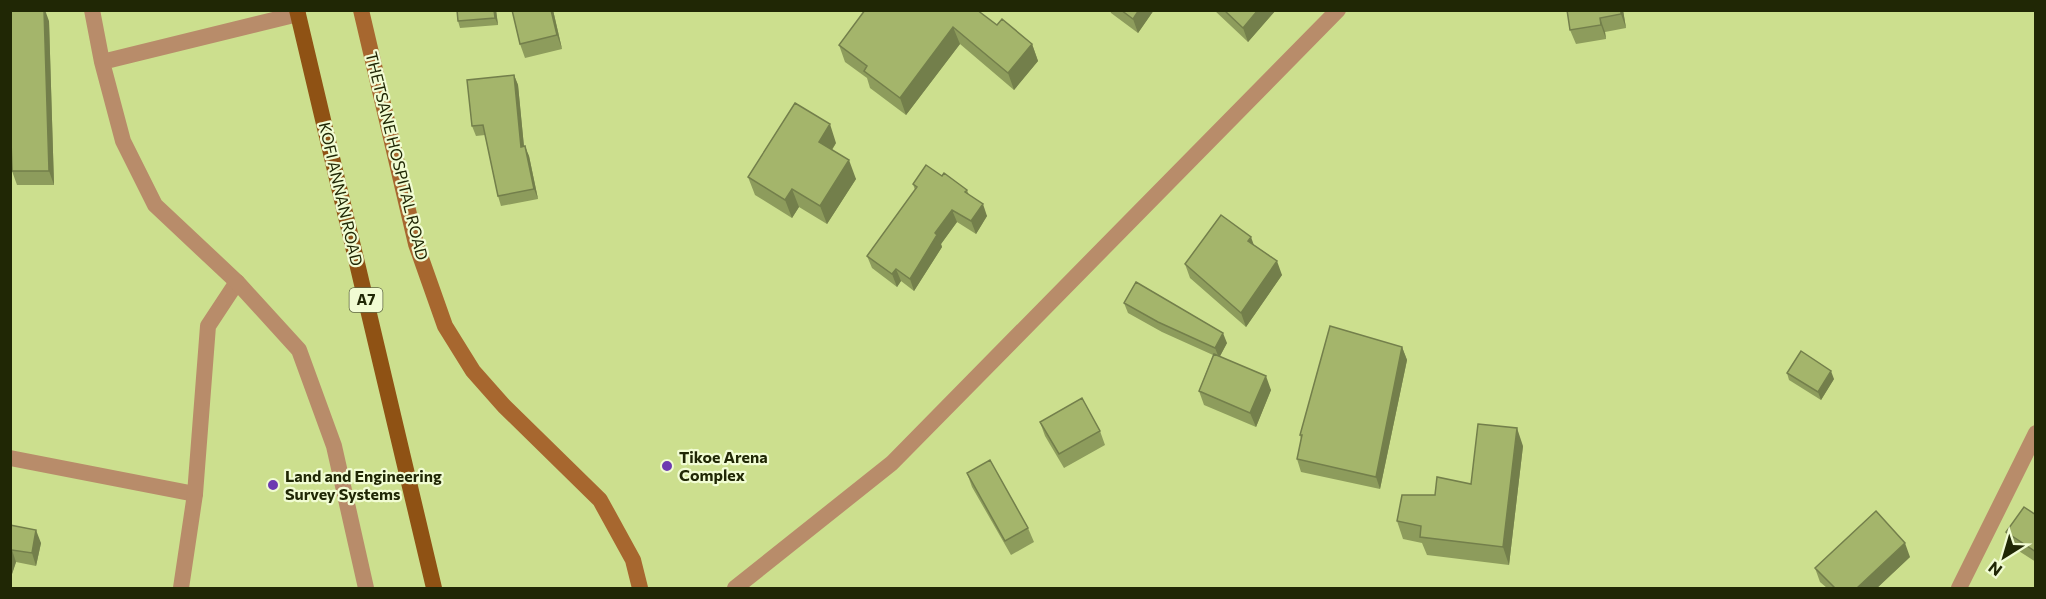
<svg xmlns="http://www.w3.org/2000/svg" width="2046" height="599" font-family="Commissioner,sans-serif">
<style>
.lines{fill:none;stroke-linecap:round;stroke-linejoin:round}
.service{stroke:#b88c6a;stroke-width:16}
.minor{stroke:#b88c6a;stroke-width:16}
.tertiary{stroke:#b88c6a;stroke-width:16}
.secondary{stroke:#a7672f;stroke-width:16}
.primary{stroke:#8f5214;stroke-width:16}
.wall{fill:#8d9c5c}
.shaded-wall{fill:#737f4b}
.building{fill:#a4b56b;stroke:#737f4b;stroke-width:1.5}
.poi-dot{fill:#6d3ab1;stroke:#f1fcd3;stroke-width:2}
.labels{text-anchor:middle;stroke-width:4.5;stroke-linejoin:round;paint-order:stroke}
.shield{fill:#f1fcd3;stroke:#5f6743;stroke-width:1.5}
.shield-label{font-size:15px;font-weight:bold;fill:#202705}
.street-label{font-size:16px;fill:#202705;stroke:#f1fcd3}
.poi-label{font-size:16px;font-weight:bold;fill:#202705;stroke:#f1fcd3;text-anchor:start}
</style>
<rect width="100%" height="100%" fill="#ccdf8e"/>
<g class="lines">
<path class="service" d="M10 458 195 494
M735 588 892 463 1338 10"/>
<path class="minor" d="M181 588 195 494 208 326 237 282"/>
<path class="tertiary" d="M92 10 102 62 123 141 155 205 237 282 299 350 334 446 366 588
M102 62 298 14
M1959 588 2036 433"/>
<path class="secondary" d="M361 10 416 244 445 326 473 371 504 406 600 500 633 560 640 588"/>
<path class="primary" d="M297 10 434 588"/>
</g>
<path class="wall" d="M457 10H496L498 25 460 28 458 21Z
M512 10H553L562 49 525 58 520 44Z
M865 10 997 25 1032 44 1038 61 1014 90 960 44 906 115 870 88 867 78 845 62 839 45Z
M1110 10H1154L1138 33 1111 13Z
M1214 10H1276L1248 42Z
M1567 10H1623L1626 28 1605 32 1606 39 1576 44 1570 30Z
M49 21 54 185H17L12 171Z
M514 75 518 85 524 147 529 156 538 199 501 206 498 196 485 135 476 136 472 126Z
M836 143 832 150 856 179 827 224 799 207 792 218 755 195 748 177Z
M942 176 967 190 969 195 987 216 976 234 957 222 941 244 942 247 914 291 901 281 897 287 872 268 867 256 915 190 913 184Z
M1254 245 1282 275 1246 327 1190 278 1185 264Z
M1124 303 1227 343 1220 356 1271 390 1256 427 1204 405 1199 391 1213 355 1162 332 1128 313Z
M1402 347 1407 360 1380 489 1301 472 1297 459 1301 439 1300 435Z
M1787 373 1834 379 1821 400 1789 380Z
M1040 422 1100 431 1105 445 1064 468 1045 436Z
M1523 446 1509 565 1427 555 1422 543 1403 539 1397 521 1435 495 1471 484Z
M967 473 1028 528 1034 542 1011 555 972 487Z
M2036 515V562L2011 546 2006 532Z
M10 525 41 543 36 566 16 562 10 580Z
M1910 557 1877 588H1827L1820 582 1815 568Z"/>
<path class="shaded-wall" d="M44 10H45L49 21 54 185 49 171Z
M494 10H496L498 25 495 18Z
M551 10H553L562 49 557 35Z
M1139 10H1154L1138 33 1133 19Z
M1258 10H1276L1248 42 1243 28Z
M1621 10H1623L1626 28 1621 14Z
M1600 18 1605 32 1606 39 1601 25Z
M953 27 960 44 906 115 900 98Z
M1032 44 1038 61 1014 90 1008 73Z
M514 75 518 85 525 157 521 147Z
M830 124 836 143 825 160 819 142Z
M525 146 529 156 538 199 534 189Z
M849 160 856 179 827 224 820 206Z
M792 189 799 207 792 218 785 200Z
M983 204 987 216 976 234 971 221Z
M952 210 957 222 941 244 942 247 914 291 910 279 935 233Z
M1251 237 1256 251 1248 241Z
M1277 261 1282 275 1246 327 1241 313Z
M896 269 901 281 897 287 892 274Z
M1223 333 1227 343 1219 358 1215 348Z
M1402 347 1407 360 1380 489 1376 477Z
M1831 371 1834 379 1821 400 1818 392Z
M1266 376 1271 390 1256 427 1250 413Z
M1517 428 1523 446 1509 565 1503 547Z
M36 530 41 543 36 566 32 553Z
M1905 543 1910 557 1877 588H1857Z
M12 550 16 562 10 580V553Z"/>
<path class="building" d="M10 10H44L49 171H12L10 109Z
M457 10H494L495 18 458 21Z
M512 10H551L557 35 520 44Z
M865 10H977L997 25 1002 19 1032 44 1008 73 953 27 900 98 864 71 867 66 839 45Z
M1121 10H1139L1133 19Z
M1224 10H1258L1243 28Z
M1567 10H1621V14L1600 18 1601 25 1570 30Z
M514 75 521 147 525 146 534 189 498 196 483 125 472 126 467 80Z
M795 103 830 124 819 142 849 160 820 206 792 189 785 200 748 177Z
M926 165 942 176 944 173 967 190 965 192 983 204 971 221 952 210 935 233 937 235 910 279 896 269 892 274 867 256 917 187 913 184Z
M1221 215 1251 237 1248 241 1277 261 1241 313 1185 264Z
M1136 282 1223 333 1215 348 1158 322 1124 303Z
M1330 326 1402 347 1376 477 1297 459 1302 435H1300Z
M1801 351 1831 371 1818 392 1787 373Z
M1214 354 1266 376 1250 413 1199 391Z
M1082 398 1100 431 1059 454 1040 422Z
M1478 424 1517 428 1503 547 1420 537 1421 526 1397 521 1402 495H1435L1437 477 1471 484Z
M990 460 1028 528 1005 541 967 473Z
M2024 507 2036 515V552L2006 532Z
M1876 511 1905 543 1857 588H1835L1815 568Z
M10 525 36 530 32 553 12 550 10 553Z"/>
<g class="poi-dot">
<circle cx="667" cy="466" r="6"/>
<circle cx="273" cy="485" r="6"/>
</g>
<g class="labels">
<rect class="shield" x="349.5" y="288" width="33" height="24" rx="4.5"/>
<g class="shield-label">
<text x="366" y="305">A7</text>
</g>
<g class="street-label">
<text transform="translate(397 156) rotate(76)" y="6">THETSANE HOSPITAL ROAD</text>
<text transform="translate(341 194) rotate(77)" y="6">KOFI ANNAN ROAD</text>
</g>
<g class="poi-label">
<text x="679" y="463">Tikoe Arena<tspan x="679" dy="18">Complex</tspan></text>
<text x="285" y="482">Land and Engineering<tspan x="285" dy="18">Survey Systems</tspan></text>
</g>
</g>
<rect width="2046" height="599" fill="none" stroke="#202705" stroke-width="24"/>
<g transform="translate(2004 557) rotate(217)" stroke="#f1fcd3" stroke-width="4.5" paint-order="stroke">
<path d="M0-4.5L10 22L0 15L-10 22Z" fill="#202705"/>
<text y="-9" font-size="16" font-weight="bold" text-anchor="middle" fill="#202705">N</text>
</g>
</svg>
